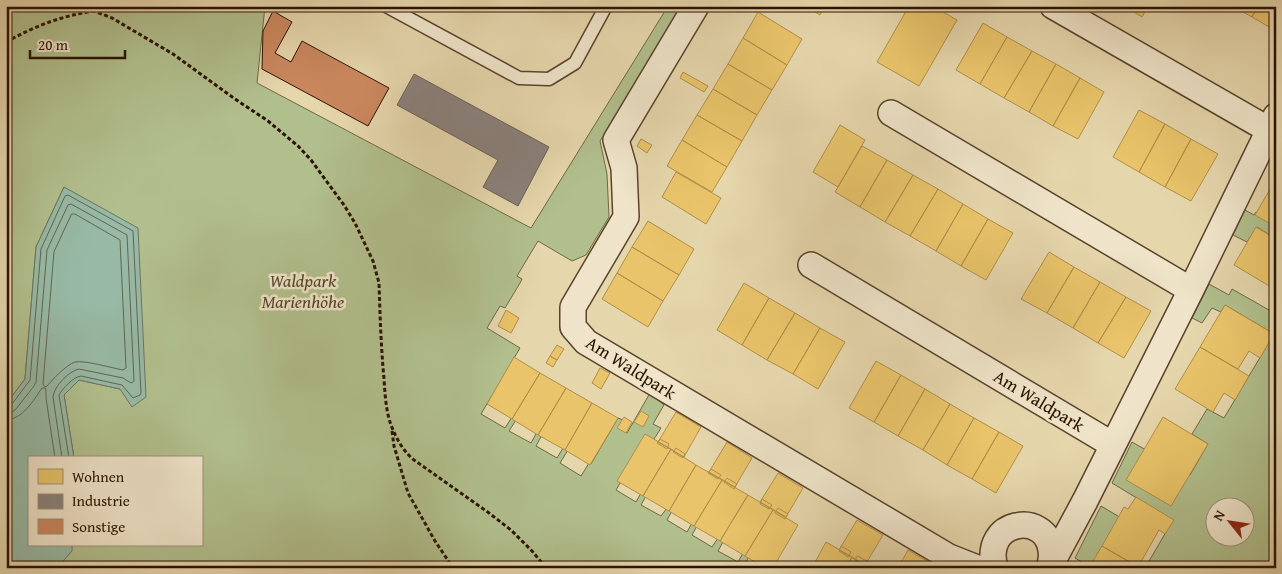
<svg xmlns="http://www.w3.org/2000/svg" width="1282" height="574" font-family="'Gentium Book Plus',serif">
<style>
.green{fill:#b1bf8d;stroke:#6e6846;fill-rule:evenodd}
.water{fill:#97b9a5;stroke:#6b7663}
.homes{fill:#e9c46a;stroke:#b08f4a}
.industry{fill:#8a817c;stroke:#6d6057}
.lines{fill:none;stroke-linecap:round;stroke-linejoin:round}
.shore{stroke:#606652;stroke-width:1}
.building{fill:#ca875e;stroke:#2a1200}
.lane-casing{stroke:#59432b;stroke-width:15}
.street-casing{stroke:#59432b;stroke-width:28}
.path{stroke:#2a1200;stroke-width:3;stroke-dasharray:4 2.5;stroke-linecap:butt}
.lane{stroke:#efe4c9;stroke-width:12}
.street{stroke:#efe4c9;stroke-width:25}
.labels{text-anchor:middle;stroke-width:5;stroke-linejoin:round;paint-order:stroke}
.park-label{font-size:18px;font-style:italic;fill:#52462a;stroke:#efe4c9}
.street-label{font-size:18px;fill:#2a1200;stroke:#efe4c9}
</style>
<rect width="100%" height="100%" fill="#e6d6ac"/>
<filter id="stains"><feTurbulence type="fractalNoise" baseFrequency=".004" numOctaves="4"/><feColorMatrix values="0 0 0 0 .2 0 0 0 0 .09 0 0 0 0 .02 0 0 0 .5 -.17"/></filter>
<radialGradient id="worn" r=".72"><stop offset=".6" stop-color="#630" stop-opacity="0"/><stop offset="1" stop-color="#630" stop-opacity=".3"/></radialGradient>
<path class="green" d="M6 6H265L257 83 531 228 668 6H682L600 141 607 174 609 217 586 255 572 261 538 241 517 276 522 279 520 283 505 308 500 306 487 328 520 348 481 414 505 428 512 417 516 420 509 431 531 443 537 432 542 435 536 446 557 458 563 448 568 450 560 463 581 476 589 463 591 464 618 418 623 420 618 428 627 433 650 393 664 405 653 424 661 428C648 451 628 468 616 490L636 502 641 493 646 496 641 505 661 516 667 508 672 511 667 520 687 532 692 523 697 526 692 535 712 547 718 538 723 542 718 551 738 562 743 553 749 557 744 566 747 568H57L71 551 72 545H201V458H74L64 395 79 380 120 389 64 187 36 247 25 379 6 404Z
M1245 210 1254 215 1256 212 1276 224V239L1257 227 1247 242 1233 235Z
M1209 284 1229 295 1232 289 1276 314V568H1145L1173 520 1112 483 1132 442 1190 475 1208 444 1192 434 1207 409 1224 418 1274 334 1225 305 1221 312 1212 308 1202 323 1192 318ZM1214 506H1244V536H1214Z
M1101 506 1123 519 1091 568 1075 558Z"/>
<path class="water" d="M64 187 138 228 146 397 132 407 120 389 79 380 64 395 74 458H29V545H72V551L57 568H6V404L25 379 36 247Z"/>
<path class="homes" d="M805 6H825L820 15Z
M909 6H946L943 12 957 20 919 86 877 62Z
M1124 6H1148L1142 17Z
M1232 6H1258L1252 17Z
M1258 6H1276V31L1252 17Z
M758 12 802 39 787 65 743 38Z
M983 23 1007 37 980 84 956 70Z
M1007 37 1032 51 1004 98 980 84Z
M743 38 787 65 772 90 728 64Z
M1032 51 1056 64 1029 112 1004 98Z
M728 64 772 90 757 115 713 89Z
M1056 64 1080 78 1053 126 1029 112Z
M683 72 708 86 704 92 680 78Z
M1080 78 1104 92 1078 139 1053 126Z
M713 89 757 115 742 141 697 115Z
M1139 110 1165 124 1139 172 1113 157Z
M697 115 742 141 727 167 682 140Z
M1165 124 1191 139 1165 187 1139 172Z
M840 125 865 140 838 187 813 172Z
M641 139 652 145 647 153 637 146Z
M1191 139 1218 154 1191 201 1165 187Z
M682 140 727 167 712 192 667 166Z
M862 146 887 160 860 207 835 192Z
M887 160 913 175 885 222 860 207Z
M676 172 721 198 706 224 662 197Z
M913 175 938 189 910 236 885 222Z
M1276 179V227L1255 215Z
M938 189 963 204 936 251 910 236Z
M963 204 988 219 961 266 936 251Z
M988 219 1013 233 986 280 961 266Z
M648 221 694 249 679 275 632 247Z
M1256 227 1276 239V290L1234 265Z
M632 247 679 275 663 301 617 273Z
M1049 252 1074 267 1047 313 1021 299Z
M1074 267 1100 282 1073 328 1047 313Z
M617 273 663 301 648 327 602 299Z
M1100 282 1126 297 1098 343 1073 328Z
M744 283 769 298 742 345 717 330Z
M1126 297 1151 311 1124 358 1098 343Z
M769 298 795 313 767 360 742 345Z
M1225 305 1274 334 1260 358 1249 351 1238 369 1200 347Z
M506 310 519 318 511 333 498 326Z
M795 313 820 328 793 374 767 360Z
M820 328 845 342 818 389 793 374Z
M557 345 564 349 557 360 550 356Z
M1200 347 1249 376 1235 400 1224 393 1213 412 1175 389Z
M550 356 557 360 553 367 546 363Z
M514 357 540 373 512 419 487 404Z
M876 361 901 375 874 422 849 408Z
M600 368 610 373 601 389 592 383Z
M540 373 566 388 538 435 512 419Z
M901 375 925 389 898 436 874 422Z
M566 388 592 403 565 450 538 435Z
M925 389 950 404 923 450 898 436Z
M592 403 618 418 590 465 565 450Z
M950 404 974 418 947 465 923 450Z
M641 411 649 416 643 427 634 422Z
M676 412 701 427 684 457 658 442Z
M624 417 632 422 626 433 617 428Z
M1163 417 1208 444 1171 506 1126 480Z
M974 418 999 432 972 479 947 465Z
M999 432 1023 446 996 493 972 479Z
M645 434 671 449 643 496 617 481Z
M660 439 669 444 667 449 657 443Z
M727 442 752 458 735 487 709 472Z
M676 448 685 454 683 458 673 452Z
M671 449 696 465 669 511 643 496Z
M696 465 722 480 694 526 669 511Z
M711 469 721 475 718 479 708 473Z
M778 473 803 488 786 517 760 502Z
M727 478 737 484 734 489 724 482Z
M722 480 748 495 720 541 694 526Z
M748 495 773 510 745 556 720 541Z
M1136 497 1174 520 1165 534 1159 530 1138 567 1102 546 1124 507 1128 509Z
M762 499 772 505 769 509 760 504Z
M778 508 788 514 785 519 775 513Z
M773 510 798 525 773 568H765L745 556Z
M857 520 883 535 865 565 839 550Z
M826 542 852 557 846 568H812Z
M841 546 851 552 848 557 839 551Z
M1102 546 1138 567 1137 568H1089Z
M908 550 934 565 933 568H898Z
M857 556 867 561 864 566 855 560Z
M852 557 865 565 870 568H846Z"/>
<path class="industry" d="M414 74 549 147 518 206 483 187 498 160 397 105Z"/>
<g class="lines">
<path class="shore" d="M72 214H75L120 240 126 368 123 370C112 368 85 360 75 362 66 365 53 379 47 386L45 387 43 384 54 252Z
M6 406 12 404 30 380 41 249 65 196 68 195 133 231 141 393 140 395 133 398 122 385 81 376C73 377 63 388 59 395L69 458
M6 412H12L16 409 34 386 36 382 47 250 68 205 71 204 127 235 134 381 131 383 123 378 79 369C69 371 54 386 53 397L62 458
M6 420C23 419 33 401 42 388H45L46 390V398L55 458"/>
</g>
<path class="building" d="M273 11 292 22 275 53 291 62 302 41 389 88 368 126 262 69 263 31Z"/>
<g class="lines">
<defs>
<path id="lane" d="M386 6 519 78 549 79 575 63 606 6"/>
<path id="street" d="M696 6 616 140 624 168 626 217 573 307V327L586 342 949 557 977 568
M1053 6 1269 130
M891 113 1191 290
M811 265 1113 445
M995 568C981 520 1046 510 1051 550 1052 555 1051 561 1050 566
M1049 568 1085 501 1191 290 1276 116"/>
</defs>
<use href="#lane" class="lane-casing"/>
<use href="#street" class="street-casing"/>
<path class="path" d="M87 6 94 11 112 18 173 54 235 99 268 121 298 146 311 160 344 205 355 223 373 261 379 283C380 315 381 347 384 379 385 395 386 411 391 425 396 438 403 451 414 460L489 513 511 530 532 551 546 568
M6 18 12 6
M6 42C35 26 61 16 94 11
M392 431 394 446 408 493 435 541 453 568"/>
<use href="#lane" class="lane"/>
<use href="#street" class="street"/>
</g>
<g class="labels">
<g class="park-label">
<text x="303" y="287">Waldpark<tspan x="303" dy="21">Marienhöhe</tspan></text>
</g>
<g class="street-label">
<text transform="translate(631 368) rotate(32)" y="6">Am Waldpark</text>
<text transform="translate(1039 401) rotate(31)" y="6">Am Waldpark</text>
</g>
</g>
<rect width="1282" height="574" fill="none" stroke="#e6d6ac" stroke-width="25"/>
<rect x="8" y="8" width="1267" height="559" fill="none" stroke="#2a1200" stroke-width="2.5"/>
<rect x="12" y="12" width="1257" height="549" fill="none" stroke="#2a1200"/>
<rect x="28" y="456" width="175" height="90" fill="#efe4c9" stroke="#a09079"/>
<rect x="38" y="469" width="25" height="15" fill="#e9c46a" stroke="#a09079"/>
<text x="72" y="482" font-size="15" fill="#2a1200">Wohnen</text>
<rect x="38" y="494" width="25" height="15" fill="#8a817c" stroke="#a09079"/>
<text x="72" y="506" font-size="15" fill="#2a1200">Industrie</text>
<rect x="38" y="519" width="25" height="15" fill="#ca875e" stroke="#a09079"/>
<text x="72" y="532" font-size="15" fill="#2a1200">Sonstige</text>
<g transform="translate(1230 522) rotate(300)"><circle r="24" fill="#efe4c9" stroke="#a09079"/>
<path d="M0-4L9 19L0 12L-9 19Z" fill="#8f2418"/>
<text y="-8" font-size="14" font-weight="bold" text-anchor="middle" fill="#2a1200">N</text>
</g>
<path d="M30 50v8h95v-8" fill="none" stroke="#2a1200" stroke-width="2.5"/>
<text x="38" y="50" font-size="15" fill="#2a1200" stroke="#efe4c9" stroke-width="4" paint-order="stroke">20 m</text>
<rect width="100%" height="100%" filter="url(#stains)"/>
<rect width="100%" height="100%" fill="url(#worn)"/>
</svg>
